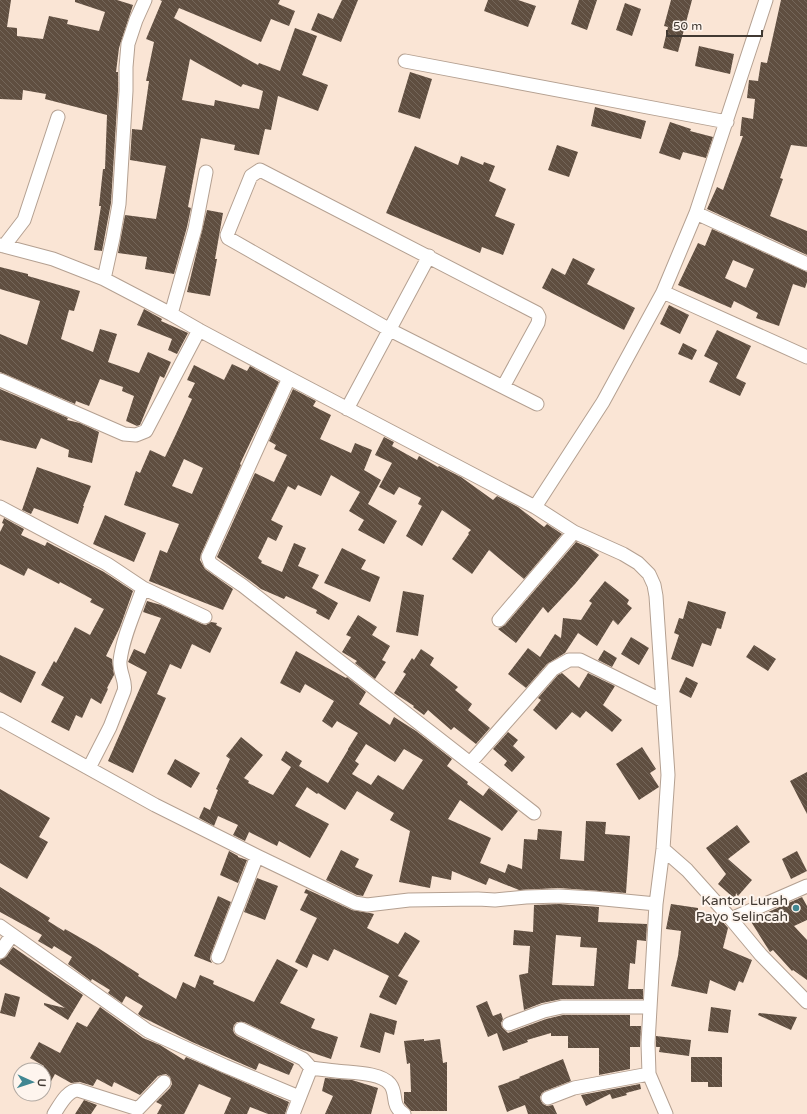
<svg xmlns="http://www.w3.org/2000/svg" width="807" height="1114" font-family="'Varela Round',sans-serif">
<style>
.building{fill:url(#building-back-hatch);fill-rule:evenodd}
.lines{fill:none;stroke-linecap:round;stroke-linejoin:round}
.street-casing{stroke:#b4a091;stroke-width:15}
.street{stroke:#fff;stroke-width:13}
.poi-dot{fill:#418792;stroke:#fef5ee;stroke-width:1.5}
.labels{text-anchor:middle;stroke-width:4;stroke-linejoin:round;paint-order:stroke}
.poi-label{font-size:14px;fill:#413932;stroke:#fef5ee;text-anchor:end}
</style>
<defs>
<pattern id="building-back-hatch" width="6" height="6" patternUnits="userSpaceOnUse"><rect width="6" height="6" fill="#5f4e40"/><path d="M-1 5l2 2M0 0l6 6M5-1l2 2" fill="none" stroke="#74665a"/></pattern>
</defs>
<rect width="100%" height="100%" fill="#fae5d5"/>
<path class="building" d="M0 0H11L7 27 17 28V36L43 39 49 16 68 20 67 24 99 31 105 12 75 2V0H117L133 5 119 48 116 72H118V91L111 203 102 251 94 250 101 206H99L103 169H105L107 115 45 99 46 94 23 90 22 100 0 99Z
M160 0H280L278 4 295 11 289 26 271 19 261 42 179 8 174 18 258 65 259 63 280 71 295 28 317 36 302 75 328 85 318 111 278 96 271 130 265 129 259 155 234 150 235 145 201 138 188 207 191 208 187 227 174 274 145 269 147 257 118 253 125 215 156 219 166 166 130 160 132 129 142 130 149 81H146L154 42 146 39 162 1ZM190 59 241 87 243 84 263 91 259 109 215 100 214 106 182 100Z
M342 0H358L341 42 311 30 318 13 333 19Z
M488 0H518L536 6 528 27 484 11Z
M579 0H597L587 30 571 24Z
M671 0H692L678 52 663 48 668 27 664 26Z
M781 0H807V147L791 145 780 178 783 179 770 216 807 231V255L707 209 717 187 723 190 743 136H740L742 117 753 119 755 99 747 98 749 80 758 81 761 62 767 63Z
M625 3 641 9 632 36 616 30Z
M699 46 734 54 730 74 695 66Z
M410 72 432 79 420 119 398 112Z
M595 107 646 121 641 139 591 126Z
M670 122 691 129 690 131 713 137 706 158 683 152 680 160 659 153Z
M557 145 578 152 569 177 548 170Z
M415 146 458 165 461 156 483 165 484 162 495 166 489 181 506 189 495 216 515 224 503 255 482 247 480 253 386 213Z
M207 210 223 213 215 259H217L210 296 187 292Z
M712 229 807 272V282L805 288 793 284 779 326 756 318 758 313 734 301 731 308 678 285 698 243 705 246ZM733 260 754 269 746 288 725 278Z
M573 258 595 269 587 284 635 308 624 330 542 288 552 268 565 275Z
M0 267 28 274V276L80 291 74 311 69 310 61 339 93 352 100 329 117 334 108 362 139 373 148 352 171 362 164 378 160 376 140 425 137 426 126 421 134 396 122 391 123 387 100 379 89 406 76 401 75 404 0 372V334L27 345 40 301 0 289Z
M669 305 689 315 680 334 660 324Z
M144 309 162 319 161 321 188 333 177 354 168 350 172 339 137 325Z
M717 330 751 346 736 378 746 383 740 396 709 382 718 363 704 356Z
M683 343 697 350 692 360 678 354Z
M232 364 247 371 250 366 279 382 240 464 241 465 201 554 200 560 205 569 233 589 223 610 149 581 160 550 167 553 179 524 124 505 136 471 140 473 150 450 165 457 176 434 192 399 188 397 195 383 187 380 194 365 224 380ZM184 459 203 468 192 494 172 486Z
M0 389 68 418 67 420 80 423 99 432 92 463 68 457 69 450 41 438 36 449 0 440Z
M293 389 316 401 313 406 331 415 320 439 351 453 355 443 372 450 364 470 381 480 368 504 397 521 384 544 358 530 364 520 349 511 360 492 331 475 321 496 298 485 295 490 288 486 271 520 283 526 276 541 268 537 258 558 262 561 261 563 282 572 294 543 306 548 298 566 319 575 312 588 338 603 329 620 316 613 317 610 286 596 284 599 261 589 256 585 217 557 255 473 274 482 287 455 274 449 276 445 269 441Z
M384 437 394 442 392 446 417 460 419 456 438 467 439 466 461 477 493 500 497 496 518 507 544 527 547 524 562 534 524 579 489 550 472 574 452 559 469 534 468 533 471 530 442 510 422 546 406 536 422 506 418 504 421 498 399 487 394 495 379 487 392 463 375 455Z
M37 467 91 486 83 506H84L78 524 34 508 31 514 22 510Z
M105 515 146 533 134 562 93 544Z
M4 518 24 529 21 535 45 546 47 542 104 572 133 591 120 627 106 656 112 659 114 675 107 688 108 689 101 704 91 698 82 718 76 715 69 731 51 722 64 697 41 685 54 661 56 663 75 627 90 635 104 609 90 602 92 599 60 582 59 584 28 568 24 576 0 564V532L4 524 2 523Z
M576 542 590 548 599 555 575 584 548 613 543 607 516 643 498 629 505 625Z
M342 548 366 560 361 569 380 577 370 602 324 583Z
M605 581 629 600 627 604 632 608 618 625 613 620 597 646 578 633 565 653 547 664 526 688 508 674 528 648 540 657 555 634 561 638 563 618 581 620 592 603 589 601Z
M403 591 424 595 418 636 396 632Z
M147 601 161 605 202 624 206 625 211 622 217 623 216 625 222 628 210 653 192 644 181 669 170 664 157 694 166 698 133 773 108 761 147 672 128 662 134 649 145 654 161 618 143 612Z
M688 601 726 612 721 629 717 628 711 646 702 643 693 667 671 659 679 635 674 633 679 618 683 619Z
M358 615 377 627 372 635 390 646 382 660 386 662 375 679 355 663 357 661 342 652 351 637 346 635Z
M631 637 649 648 639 665 621 654Z
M754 645 776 659 768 671 746 657Z
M421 649 434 658 430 665 458 687 455 690 472 704 468 710 490 728 476 744 454 727 451 730 428 710 424 715 413 707 414 706 394 693 406 674 403 672 412 658 414 660Z
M604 650 617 658 612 667 598 660Z
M296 651 346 678 347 677 366 692 359 704 390 725 394 717 416 731 452 759 447 766 468 782 467 784 483 796 489 788 518 811 502 831 460 800 448 819 491 838 480 863 505 873 508 864 522 869 524 839 537 840 538 829 562 831 560 859 584 861 586 821 606 822 605 834 630 836 626 893 559 888 519 890 489 878 486 885 452 871 451 880 432 876 430 888 399 882 410 831 390 820 394 813 357 791 345 810 318 793 317 794 307 787 295 806 329 824 310 858 279 841 277 846 249 832 245 841 233 835 238 825 218 816 214 826 199 818 204 807 210 810 218 790 216 789 230 759 226 756 241 737 263 755 244 778 249 781 248 783 273 795 291 767 281 760 286 751 302 761 299 766 328 783 348 750V749L358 733 337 721 332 728 322 721 334 701 305 684 300 693 280 683ZM366 744 395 762 404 749 423 760 403 790 378 775 371 785 352 774 359 764 355 761Z
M0 655 36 672 21 703 0 692Z
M562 673 579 688 588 673 615 686 603 705 622 720 612 732 586 711 580 718 572 712 556 730 533 710 541 700 538 698 558 675Z
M686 677 698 683 691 698 679 692Z
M508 732 518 740 513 746 525 757 512 772 504 765 507 761 493 749Z
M642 747 656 769 650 773 659 787 639 800 616 764Z
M175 759 200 773 191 788 167 774Z
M807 772V814L790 781Z
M0 789 50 818 39 837 48 842 27 879 0 863Z
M737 825 750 842 728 859 752 880 738 896 736 893 735 899 718 884 726 874 706 848Z
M341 850 359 859 355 867 373 875 363 896 357 895 326 880Z
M229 851 238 856V857L247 860 238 883 220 875Z
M797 851 807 871 791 879 782 859Z
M257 878 278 886 265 920 244 912Z
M0 887 50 918 48 921 64 931 65 929 95 946 139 974 138 976 176 999 183 982 195 988 200 975 214 981 213 984 254 1002 277 959 298 970 280 1003 315 1019 311 1028 338 1037 331 1059 301 1049 244 1022H237L234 1025 233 1029 234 1033 237 1036 294 1064 289 1075 259 1063 256 1070 192 1042 142 1017 138 1014 143 1006 126 996 122 1003 108 993 110 990 92 979 91 981 68 964 72 957 54 946 52 949 38 941 42 935 0 912Z
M306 889 352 910 370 913 374 914 367 928 398 944 405 932 420 941 398 976 408 981 396 1005 379 997 389 976 334 949 328 961 313 954 307 968 295 962 317 918 300 910 308 894 304 893Z
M218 896 231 902 211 954 210 959 212 963 194 956Z
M802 897 807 906V920L794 926 807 940V980L793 970 792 971 773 950 770 952 750 920Z
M559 904 599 907 598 922 647 924 646 941 637 940 635 964 630 963 628 989H643V999H562L542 1003 524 1010 519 975 528 973 530 946 513 945 514 930 533 932 534 905ZM556 935 581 937 580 947 597 948 594 986 552 985Z
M671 904 698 908V911L715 915 714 919 722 921 728 928 723 948 752 960 743 983 739 981 735 991 710 980 707 994 671 986 678 956 681 931 666 929Z
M13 947 83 995 68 1020 44 1005V1003L65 1008 0 964V960L6 957Z
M5 993 20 997 15 1017 0 1013Z
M487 1001 493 1016 501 1013 503 1019 501 1023 502 1027 508 1033 546 1019 563 1015H630V1026H641L640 1047H630V1069L599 1075V1048H568V1036H551V1033L527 1040 528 1042 503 1051 497 1033 488 1037 476 1006Z
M100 1007 143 1038 160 1045 184 1060 186 1057 289 1102 285 1114H268L250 1107 247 1114H224L231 1098 199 1084 184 1114H157L162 1105 156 1102 170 1088 172 1084 170 1077 166 1074 158 1076 140 1095 114 1082 112 1087 97 1079 93 1086 80 1082 71 1083 55 1074 44 1094V1066L30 1058 39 1042 60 1053 77 1022 87 1027Z
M711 1007 731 1010 728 1033 708 1031Z
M370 1013 397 1021 394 1035 385 1032 380 1053 360 1047Z
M759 1013 797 1017 791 1030 758 1015Z
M656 1036 691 1040 689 1056 659 1052 660 1047H656Z
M424 1039V1041L440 1039 443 1063 447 1062V1111H411L404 1103V1092H411L410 1063 407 1064 404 1041Z
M691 1057H722V1087H708V1082H691Z
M563 1059 571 1081 545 1091 542 1093 540 1097 541 1101 543 1104 547 1106 553 1105 557 1114H528L525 1105 507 1112 498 1086 520 1078 519 1077Z
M325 1078 352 1080 378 1088 371 1114H325L333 1096 322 1091Z
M640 1084 641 1089 626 1093 627 1095 612 1099 610 1094 586 1106 581 1095Z
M84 1100 97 1105 91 1114H75Z"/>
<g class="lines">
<defs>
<path id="street" d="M405 61 727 122
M260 170 537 313 539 317 538 323 503 387 390 330 228 238 227 235 251 176Z
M696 213 807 264
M0 245 53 259 104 279 171 314 199 330 289 378 535 507 574 532 623 554 638 563 649 574 654 585 656 596 668 775 663 849 656 904 648 1043 649 1074 666 1114
M4 246 24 220 58 117
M104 279 113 238 119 204 126 91V67L128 44 136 20 145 0
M663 292 807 357
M171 314 195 229 206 172
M289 378 208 557 210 563 217 568 242 585 534 813
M0 380 124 434 136 435 146 431 199 330
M503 387 537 404
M347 409 429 256
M0 507 107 564 143 588 205 617
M535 507 603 402 663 292 696 213 766 0
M499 620 574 532
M0 719 155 805 257 856 355 903 367 905 409 900 478 899 495 900 526 897 559 896 594 898 656 904
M470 763 553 669 569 660H580L663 701
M89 768 110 727 124 691C127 682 119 673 120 661 123 636 135 612 143 588
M663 849 687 870 731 919 761 955 807 1002
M731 919 807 886
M0 926 148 1031 225 1066 299 1097
M0 952 12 935
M218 957 257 856
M509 1024 544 1011 562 1007H650
M241 1029 303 1059 311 1068 293 1114
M311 1068C319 1069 327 1070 336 1071 350 1073 380 1072 390 1084 398 1094 390 1105 404 1114
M548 1098 574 1088 649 1074
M54 1114C60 1105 67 1090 78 1090L138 1109 164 1082"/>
</defs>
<use href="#street" class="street-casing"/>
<use href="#street" class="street"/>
</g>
<circle class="poi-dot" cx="796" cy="908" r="4"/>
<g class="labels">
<g class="poi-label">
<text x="788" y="905">Kantor Lurah<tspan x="788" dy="16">Payo Selincah</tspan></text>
</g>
</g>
<g transform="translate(32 1082) rotate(93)"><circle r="19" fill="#fef5ee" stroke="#b2aaa3"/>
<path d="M0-3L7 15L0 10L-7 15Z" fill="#418792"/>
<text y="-6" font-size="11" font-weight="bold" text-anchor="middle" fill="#413932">U</text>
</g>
<path d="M667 30v6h95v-6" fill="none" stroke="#413932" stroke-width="2"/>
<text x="673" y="30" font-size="12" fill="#413932" stroke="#fef5ee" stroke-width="3" paint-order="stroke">50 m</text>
</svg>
